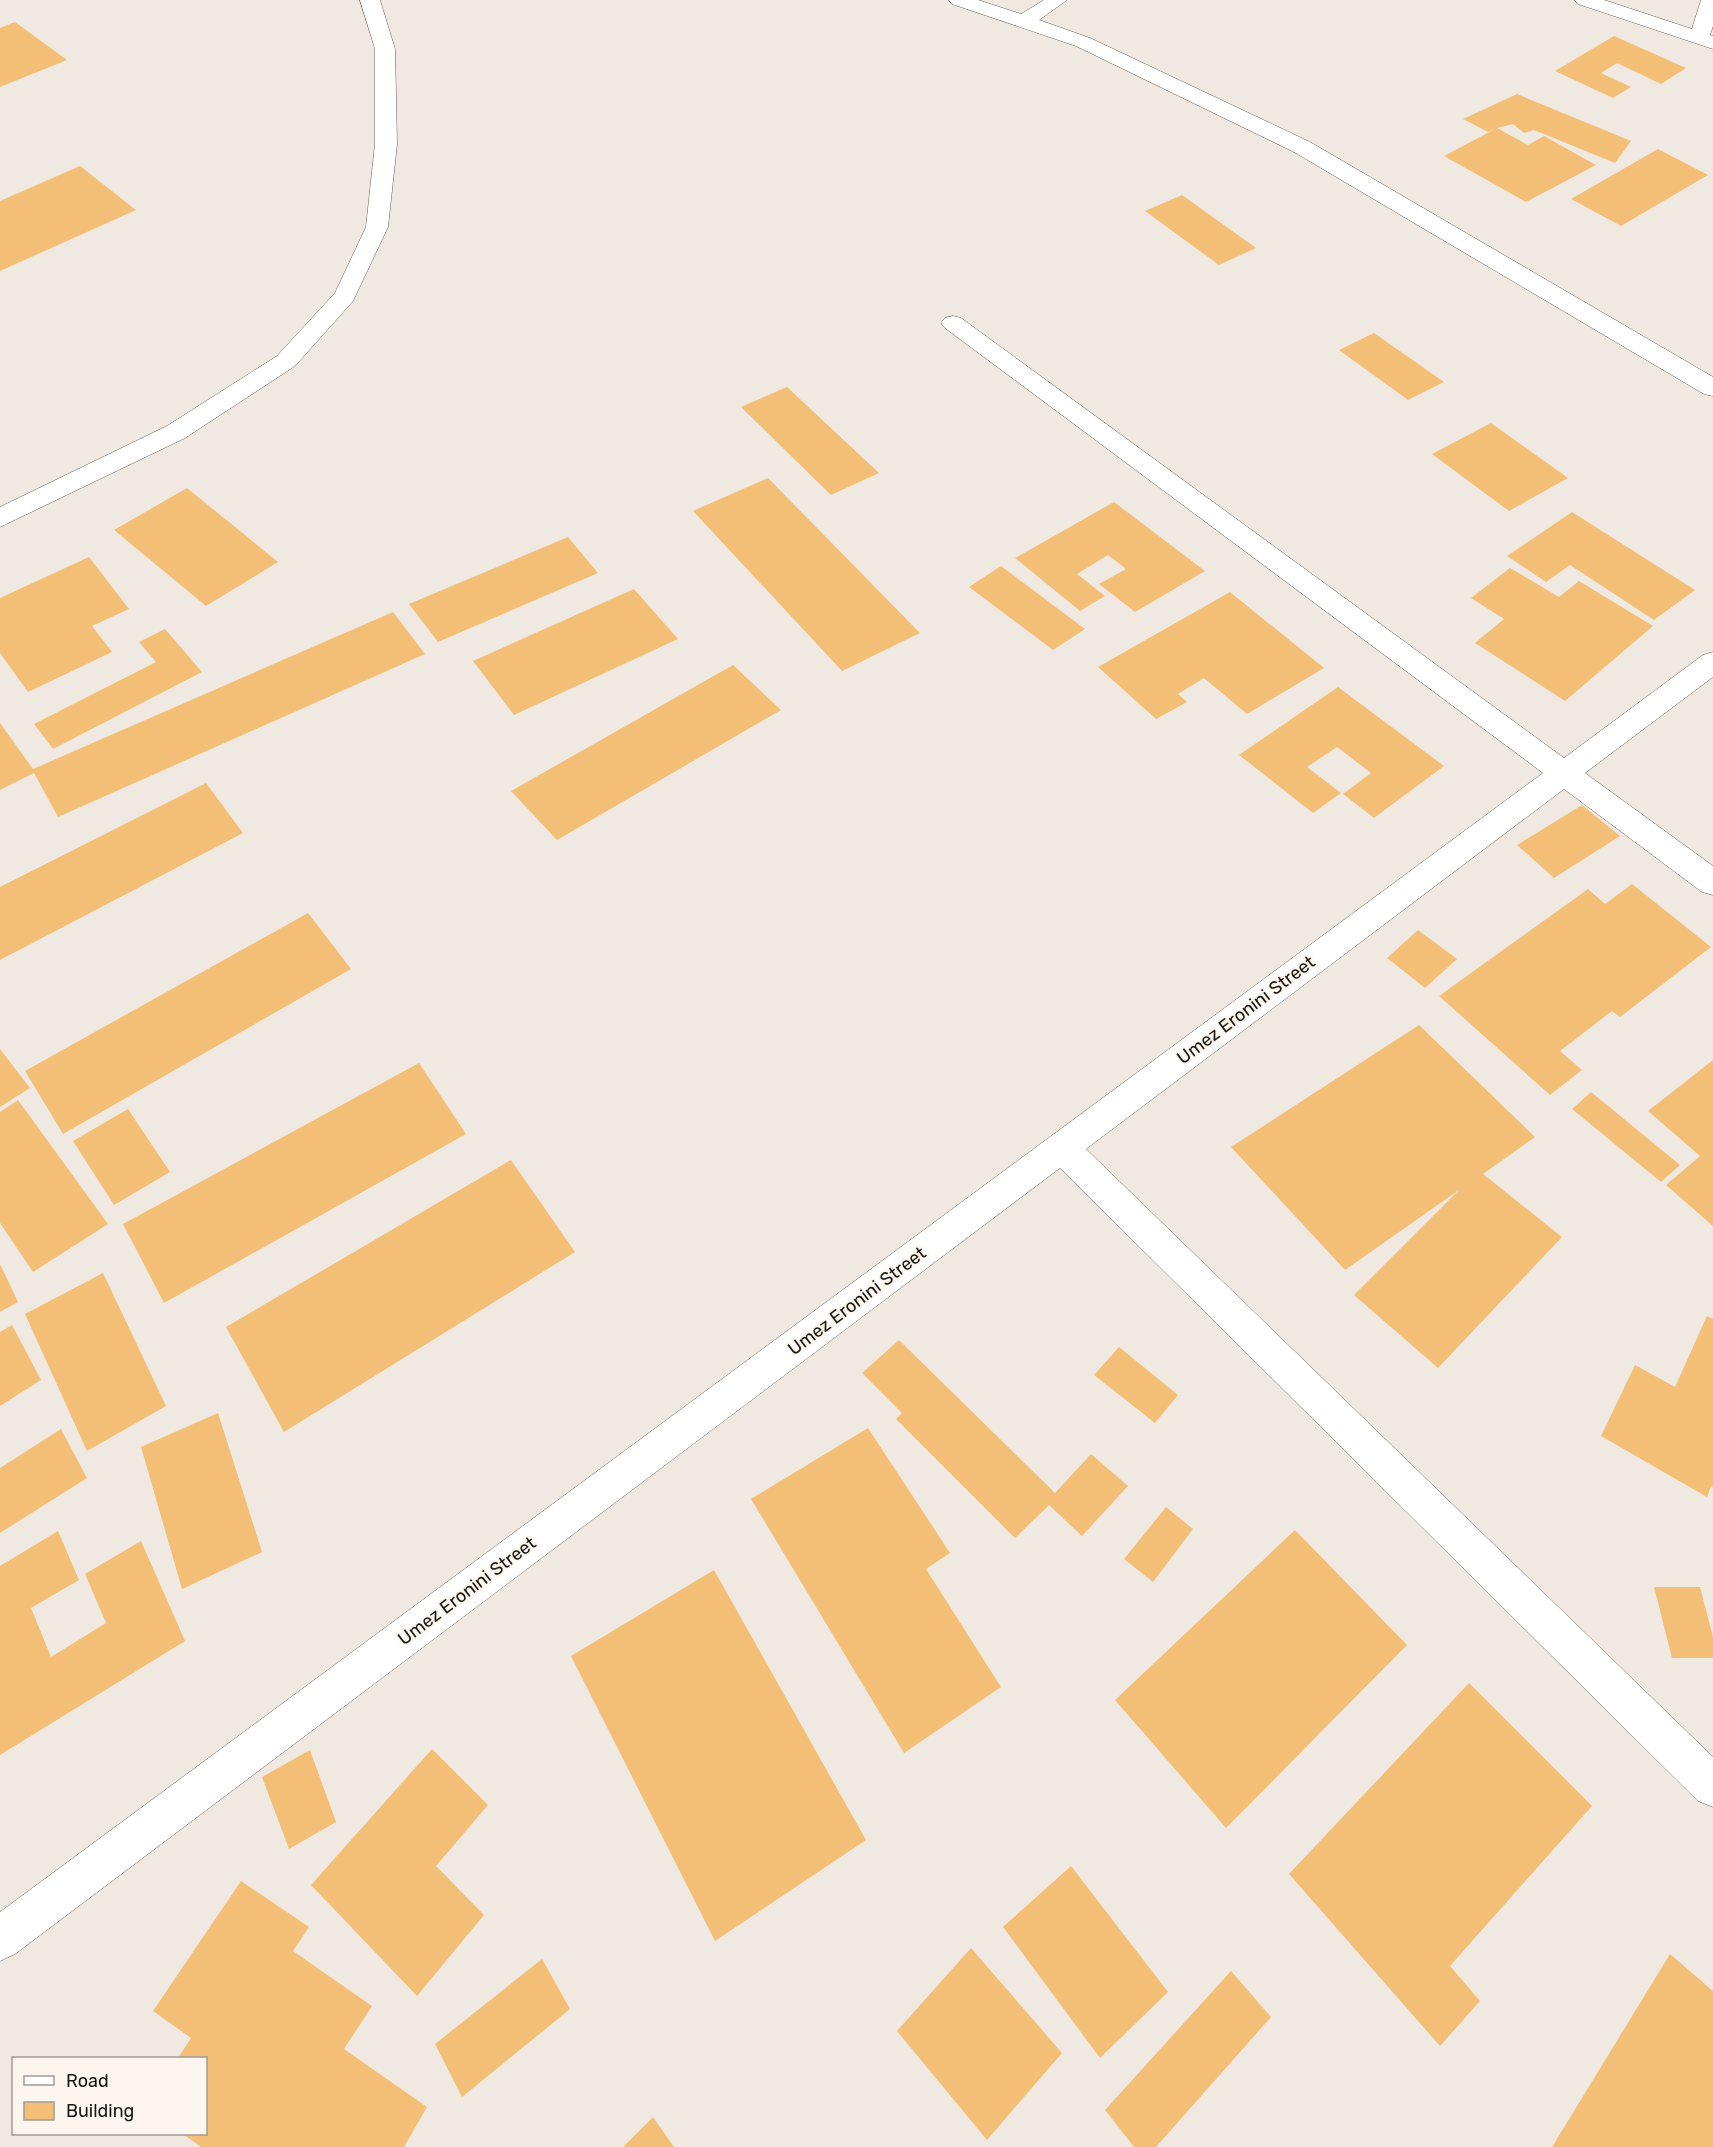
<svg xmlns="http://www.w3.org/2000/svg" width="1713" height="2147" font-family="Rubik,sans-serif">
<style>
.building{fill:#f3bf77}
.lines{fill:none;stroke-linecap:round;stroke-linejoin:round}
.minor-casing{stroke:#656059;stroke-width:1}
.minor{fill:#fff;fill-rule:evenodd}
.labels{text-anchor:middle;stroke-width:4.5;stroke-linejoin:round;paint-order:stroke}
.street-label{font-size:18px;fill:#181613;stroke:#fcf6ee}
</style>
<rect width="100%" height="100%" fill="#efe9e1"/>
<path class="building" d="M15 22 67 60 0 87V28Z
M1614 36 1686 68 1661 84 1617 63 1601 73 1631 87 1613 98 1555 71Z
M1517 94 1631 141 1615 163 1534 130 1524 133 1513 124 1497 128 1528 145 1544 136 1596 165 1526 202 1444 156 1495 129 1488 132 1463 119Z
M1658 149 1708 175 1621 226 1571 199Z
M80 166 136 210 0 271V201Z
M1182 195 1256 248 1219 265 1145 211Z
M1374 333 1444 382 1408 400 1339 350Z
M787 387 879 473 831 495 741 407Z
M1491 423 1568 478 1509 511 1432 454Z
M768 478 920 633 842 671 693 511Z
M187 488 278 562 206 606 114 530Z
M1114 502 1205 571 1135 612 1099 584 1126 569 1108 555 1077 574 1105 596 1080 611 1015 558Z
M1572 512 1695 590 1654 620 1570 565 1546 582 1507 556Z
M568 537 598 573 438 642 409 604Z
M89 557 129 609 92 626 112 652 28 692 0 653V598Z
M1001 566 1085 629 1053 650 969 587Z
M1510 568 1559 597 1579 581 1653 626 1565 701 1475 643 1504 619 1471 598Z
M634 589 678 639 514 715 473 661Z
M1230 592 1324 668 1247 714 1204 678 1178 694 1187 702 1156 719 1098 667Z
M393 612 425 654 58 817 34 773 0 790V723L33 769Z
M165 629 202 672 53 749 34 724 156 662 139 642Z
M733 665 781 710 557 840 511 791Z
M1338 687 1444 766 1374 818 1343 794 1371 773 1337 747 1307 767 1341 793 1313 813 1239 755Z
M206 783 243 833 0 960V887Z
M1582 805 1620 836 1554 878 1517 845Z
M1632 884 1711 947 1620 1017 1612 1011 1560 1051 1582 1070 1550 1095 1439 996 1588 889 1605 904Z
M308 913 351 969 63 1134 25 1071Z
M1418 930 1457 959 1425 988 1387 958Z
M1419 1025 1535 1137 1483 1174 1562 1237 1438 1368 1354 1295 1459 1190 1345 1270 1231 1147Z
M0 1049 30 1088 0 1107Z
M1713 1060V1226L1666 1185 1700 1156 1648 1111Z
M419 1063 466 1134 164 1303 123 1224Z
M1591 1092 1680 1165 1661 1182 1572 1109Z
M18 1100 108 1224 33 1272 0 1223V1112Z
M128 1109 170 1172 114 1205 73 1141Z
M511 1160 575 1252 284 1432 226 1327Z
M0 1264 18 1302 0 1312Z
M103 1273 166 1406 87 1451 25 1314Z
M1707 1316 1713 1319V1487L1711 1486 1707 1497 1601 1436 1635 1365 1675 1387Z
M12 1325 41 1380 0 1406V1332Z
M899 1340 1055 1493 1091 1454 1128 1486 1082 1536 1049 1505 1015 1538 896 1419 902 1413 862 1373Z
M1119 1347 1178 1395 1155 1423 1094 1375Z
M218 1413 262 1552 182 1589 141 1447Z
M868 1428 950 1553 926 1569 1001 1687 904 1753 751 1499Z
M61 1429 87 1478 0 1533V1468Z
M1166 1507 1193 1529 1153 1582 1124 1559Z
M1295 1530 1407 1645 1226 1828 1115 1700Z
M58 1531 79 1580 31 1608 51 1657 106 1623 85 1574 141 1541 185 1641 0 1755V1566Z
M714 1570 866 1840 715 1941 571 1656Z
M1654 1587H1700L1713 1637V1658H1672Z
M1469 1683 1592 1806 1450 1966 1480 2001 1440 2046 1289 1874Z
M432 1749 488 1805 436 1866 484 1915 417 1996 311 1885Z
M310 1750 336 1822 289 1849 262 1777Z
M1071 1866 1168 1992 1100 2058 1003 1927Z
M241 1881 309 1927 293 1951 372 2006 344 2049 427 2107 404 2147H201L183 2134H206V2058H178L191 2038 153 2011Z
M971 1948 1062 2053 987 2140 897 2031Z
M1670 1954 1713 1991V2147H1552Z
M542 1959 570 2009 462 2097 435 2044Z
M1231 1971 1271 2017 1156 2147H1134L1105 2110Z
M653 2117 674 2147H623Z"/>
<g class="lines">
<defs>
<path id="minor" d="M360 0H380L395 49 397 144 388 227 353 301 295 366 185 438 0 527V507L167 426 277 356 335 293 366 227 375 144V49Z
M949 0H978L1021 14 1044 0H1067L1039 20 1090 38 1310 142 1713 377V396L1704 394 1294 152 1076 46 952 4Z
M1575 0H1604L1692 29 1701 0H1713V26L1710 35 1713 36V49L1578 4Z
M953 316 961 318 1564 758 1703 655 1713 652V677L1585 773 1713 866V895L1702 892 1564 789 1086 1149 1713 1757V1807L1698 1801 1060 1168 15 1954 0 1961V1912L1543 773 945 328 941 323 945 318Z"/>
</defs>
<use href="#minor" class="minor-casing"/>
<use href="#minor" class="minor"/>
</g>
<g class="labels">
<g class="street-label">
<text transform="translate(1246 1010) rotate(-37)" y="6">Umez Eronini Street</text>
<text transform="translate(857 1301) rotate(-37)" y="6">Umez Eronini Street</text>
<text transform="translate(467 1591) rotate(-37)" y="6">Umez Eronini Street</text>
</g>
</g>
<rect x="12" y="2057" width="195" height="78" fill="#fcf6ee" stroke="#a19c96" stroke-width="1.5"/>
<rect x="24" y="2076" width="30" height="9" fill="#ffffff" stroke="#a19c96" stroke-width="1.5"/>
<text x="66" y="2087" font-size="18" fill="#181613">Road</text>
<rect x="24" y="2102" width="30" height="18" fill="#f3bf77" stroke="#a19c96" stroke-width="1.5"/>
<text x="66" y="2117" font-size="18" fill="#181613">Building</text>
</svg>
